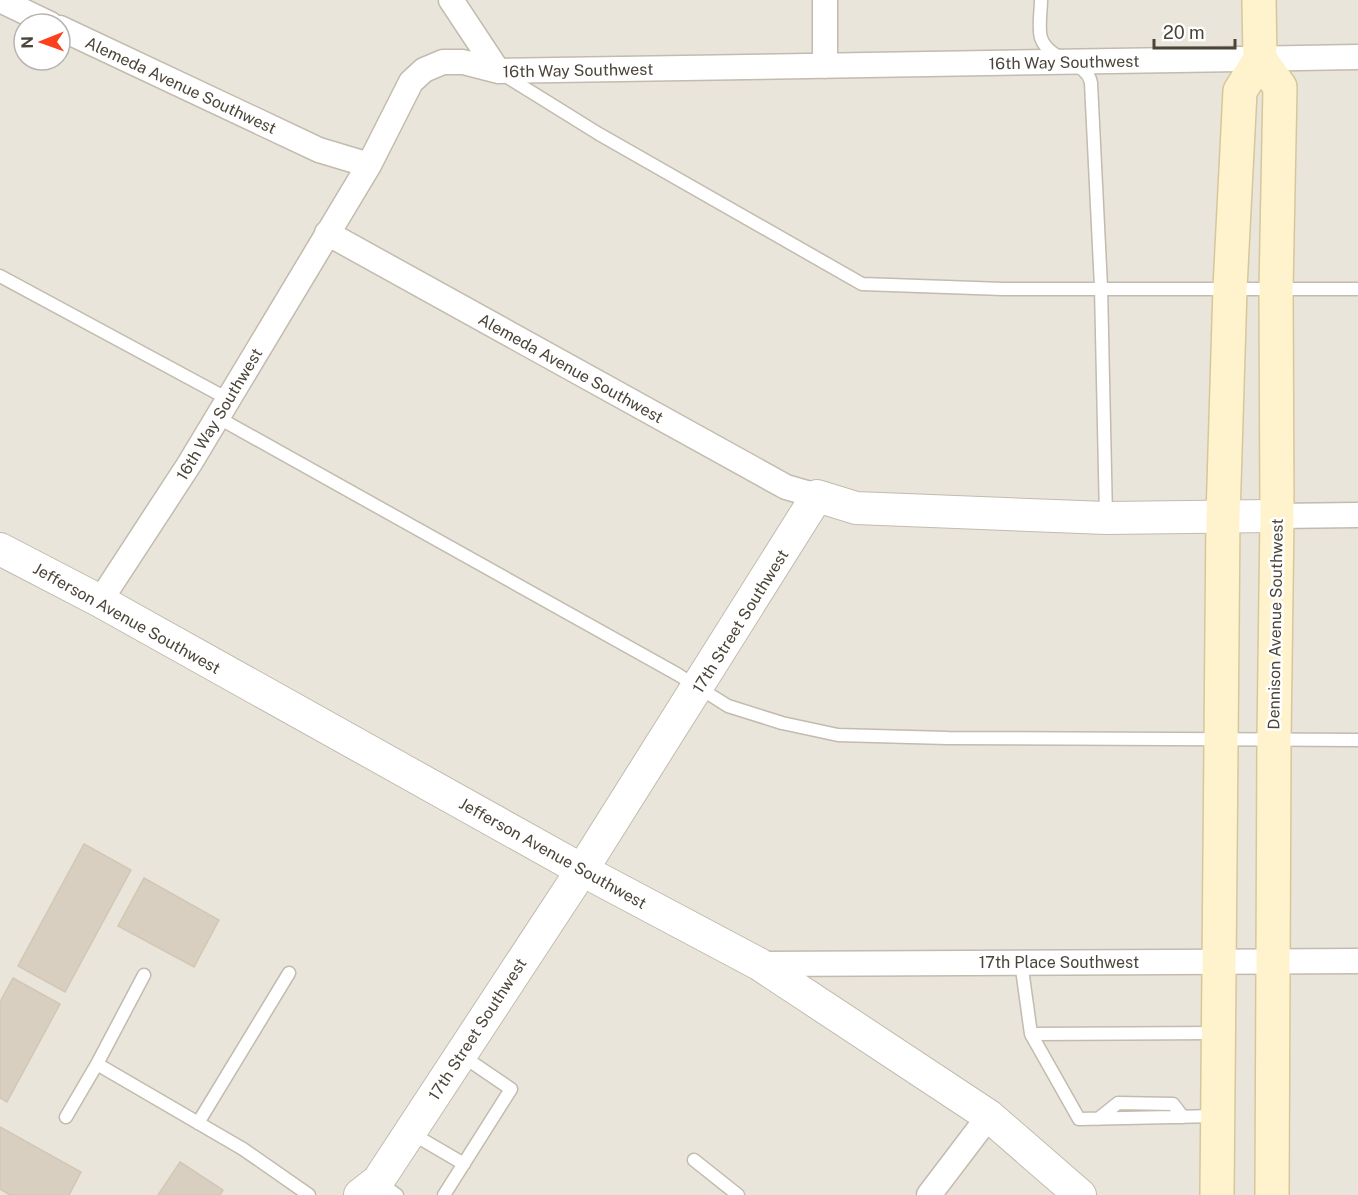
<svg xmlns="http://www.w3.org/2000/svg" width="1358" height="1195" font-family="'Public Sans',sans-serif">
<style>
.residential{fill:#eae5da;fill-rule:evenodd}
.building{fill:#d8cfc1;stroke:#d3c7b4;stroke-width:1.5}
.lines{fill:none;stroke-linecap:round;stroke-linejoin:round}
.service-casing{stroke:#c2bbae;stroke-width:15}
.minor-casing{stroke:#c2bbae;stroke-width:27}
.tertiary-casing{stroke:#c2bbae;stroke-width:34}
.secondary-casing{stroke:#d6c79b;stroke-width:36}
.service{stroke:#fff;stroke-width:12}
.minor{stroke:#fff;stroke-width:24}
.tertiary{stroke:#fff;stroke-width:32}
.secondary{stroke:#fff3cd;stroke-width:33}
.labels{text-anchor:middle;stroke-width:5;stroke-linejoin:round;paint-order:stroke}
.street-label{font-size:16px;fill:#4b4439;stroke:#fff}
</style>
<rect width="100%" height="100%" fill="#f6f3ec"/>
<path class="residential" d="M0 0H1358V1195H0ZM24 24H60V60H24Z"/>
<path class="building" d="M84 844 131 870 65 992 18 966Z
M144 878 219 920 194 967 118 926Z
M13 978 60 1004 7 1102 0 1098V1002Z
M0 1127 81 1172 69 1195H10L0 1189Z
M180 1162 223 1190 220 1195H158Z"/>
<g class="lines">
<defs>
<path id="service" d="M1041 0C1041 11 1038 27 1041 38 1050 63 1087 60 1091 83L1101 287 1106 518
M504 75 599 134 862 284 1003 289H1358
M0 276 228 399
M217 417 677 674 728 706 782 723 838 735 947 738 1358 740
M1021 962 1031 1034 1218 1033
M1031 1034 1079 1119 1217 1116
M97 1064 243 1149 309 1195
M66 1117 97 1064 144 975
M1098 1119 1118 1103 1173 1104 1183 1117
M198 1123 289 973
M411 1133 464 1164
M694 1160 738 1195
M379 1182 397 1195
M444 1195 511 1089 461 1055"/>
<path id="minor" d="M0 0 50 24
M451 0 498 71
M60 28 319 150 369 165
M825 66V0
M327 233 786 487 817 496
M1277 516 1358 515
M100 601 190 463 369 165 411 82 424 70 443 62H463L498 71 1358 57
M759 964 1358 961
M929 1195 989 1116"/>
<path id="tertiary" d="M0 549 100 601 582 870 759 964 989 1116 1080 1195
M360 1195 378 1181 582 870 817 496 856 508 1106 518 1277 516"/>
<path id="secondary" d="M1260 59 1280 87 1276 289 1277 516 1274 740 1272 1195
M1217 1195 1223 517 1230 288 1240 91 1260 59 1259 0"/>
</defs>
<use href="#service" class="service-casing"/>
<use href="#minor" class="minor-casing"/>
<use href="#tertiary" class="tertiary-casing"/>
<use href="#secondary" class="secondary-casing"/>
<use href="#service" class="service"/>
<use href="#minor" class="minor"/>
<use href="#tertiary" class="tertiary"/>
<use href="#secondary" class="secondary"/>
</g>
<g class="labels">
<g class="street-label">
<text transform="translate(1064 62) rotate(-1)" y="6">16th Way Southwest</text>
<text transform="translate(578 70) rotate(-1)" y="6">16th Way Southwest</text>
<text transform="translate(181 85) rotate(25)" y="6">Alemeda Avenue Southwest</text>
<text transform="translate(571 368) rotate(29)" y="6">Alemeda Avenue Southwest</text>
<text transform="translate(219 414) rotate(-59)" y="6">16th Way Southwest</text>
<text transform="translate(127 618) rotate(29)" y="6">Jefferson Avenue Southwest</text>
<text transform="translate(740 621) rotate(-58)" y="6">17th Street Southwest</text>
<text transform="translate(1275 624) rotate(-89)" y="6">Dennison Avenue Southwest</text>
<text transform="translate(553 853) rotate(29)" y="6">Jefferson Avenue Southwest</text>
<text x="1059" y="968">17th Place Southwest</text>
<text transform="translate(477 1029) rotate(-57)" y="6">17th Street Southwest</text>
</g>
</g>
<g transform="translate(42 42) rotate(269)"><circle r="28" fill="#ffffff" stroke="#b7b4b0" stroke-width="1.5"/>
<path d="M0-4.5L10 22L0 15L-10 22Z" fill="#fc3f1d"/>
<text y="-9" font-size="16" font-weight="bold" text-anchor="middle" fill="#4b4439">N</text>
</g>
<path d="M1154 39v9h81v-9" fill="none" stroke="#4b4439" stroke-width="3"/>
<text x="1163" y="39" font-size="18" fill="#4b4439" stroke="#ffffff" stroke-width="4.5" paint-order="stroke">20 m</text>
</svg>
